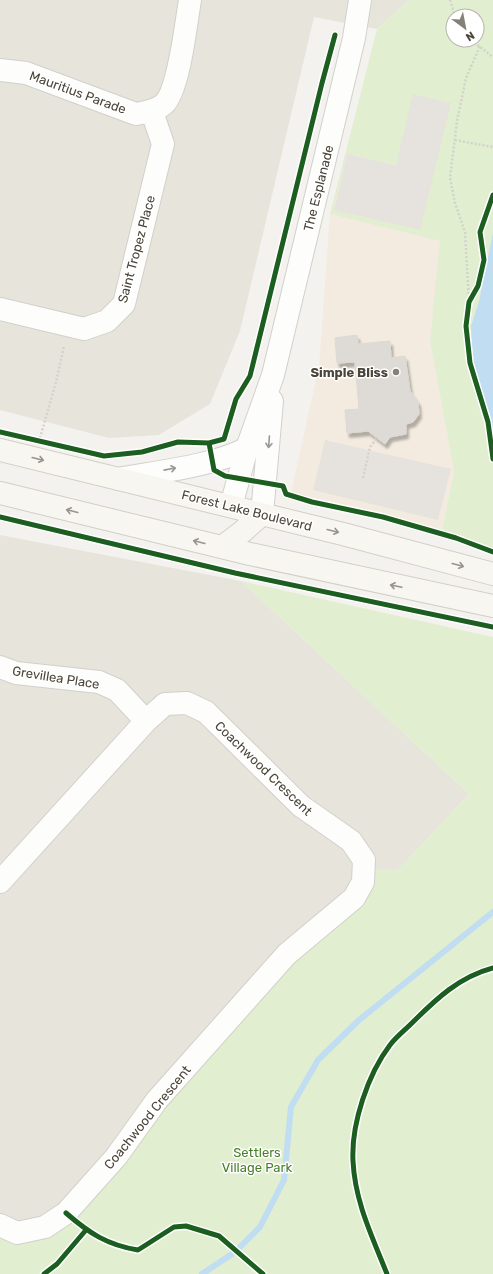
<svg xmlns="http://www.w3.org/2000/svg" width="493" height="1274" font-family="Rubik,sans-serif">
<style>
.residential{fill:#e7e4dc}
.commercial{fill:#f3ebdf}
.green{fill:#e1eecf;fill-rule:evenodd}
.parking{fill:#e6e3df}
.water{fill:#c0ddf1}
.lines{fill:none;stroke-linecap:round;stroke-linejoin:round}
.stream{stroke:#c0ddf1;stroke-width:6}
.building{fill:#dedbd6;stroke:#dcd9d4;filter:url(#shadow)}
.street-casing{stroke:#d2d0cb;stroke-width:24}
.secondary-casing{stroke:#d3cfc5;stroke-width:24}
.path{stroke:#d3d2cc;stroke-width:2.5;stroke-dasharray:2 2;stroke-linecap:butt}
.street{stroke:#fdfdfc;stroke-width:22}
.secondary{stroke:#f7f6f1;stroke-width:22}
.cycleway-casing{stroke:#fff;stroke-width:8}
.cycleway{stroke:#1b5e20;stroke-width:5}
.oneway{stroke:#9b9791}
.oneway2{stroke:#98948c}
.poi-dot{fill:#868178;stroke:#fff;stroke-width:1.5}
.labels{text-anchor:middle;stroke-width:3;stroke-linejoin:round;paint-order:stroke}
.street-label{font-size:13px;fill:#4b4439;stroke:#fff}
.poi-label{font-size:13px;font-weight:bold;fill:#4b4439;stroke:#fff;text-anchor:end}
.park-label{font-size:13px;fill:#4a7f2a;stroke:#fff}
</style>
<defs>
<filter id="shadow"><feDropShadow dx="2.5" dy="4.5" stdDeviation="1" flood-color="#0004"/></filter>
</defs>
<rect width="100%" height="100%" fill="#f4f2ee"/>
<path class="residential" d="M0 0H409L377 29 314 17 240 331 210 404 159 435 109 438 0 410Z
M0 535 241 581 469 794 398 870 363 882 66 1213 0 1225Z"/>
<path class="commercial" d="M330 214 441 241 430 341 454 471 442 531 291 493 319 366Z"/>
<path class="green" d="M409 0H493V232L479 301 471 326 472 357 493 434V550L442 531 454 471 430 341 440 241 330 214 377 29ZM453 16H477V40H453ZM347 154 396 165 334 209Z
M241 581 493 637V1274H0V1225L45 1227 157 1100 354 898 363 869 398 870 469 794Z"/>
<path class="parking" d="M413 94 451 103 420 230 334 210 347 154 396 165Z
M325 440 451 469 438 520 313 490Z"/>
<path class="water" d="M493 232V434L472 357 471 326 479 301Z"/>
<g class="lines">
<path class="stream" d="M202 1274 235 1252 260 1227 284 1180 291 1107 318 1060 359 1020 493 912"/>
</g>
<path class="building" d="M357 335 358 344 390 341 391 358 405 356 410 391 418 402 419 414 413 422 406 424V434L390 437 385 444 368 431 347 433 345 410 359 409 355 362 337 363 335 338Z"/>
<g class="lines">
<defs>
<path id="street" d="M0 70 26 73 136 114C146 112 156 111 164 104 179 90 186 23 190 0
M0 309 84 329 107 321 124 304 163 144 152 112
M118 479C155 472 215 466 247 448
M231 506 247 448 273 375 354 38 360 0
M262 514 272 401
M0 667 16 673 99 682 117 690 146 721
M0 882 146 721 165 704 187 703 206 712 301 806 351 841 364 860 363 882 354 898 287 954 157 1100 116 1157 66 1213 45 1227 17 1233 0 1225"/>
<path id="secondary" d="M0 450 343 534 493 574
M0 493 250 554 493 606
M222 547 242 532 262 514"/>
</defs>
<use href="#street" class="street-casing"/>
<use href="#secondary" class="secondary-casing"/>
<path class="path" d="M450 0 455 16
M471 40 493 57
M455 140 493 147
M469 302 465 232 455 203 450 178 457 121 466 78 480 46
M40 438 56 382 64 346
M363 478 370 447 377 438"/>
<use href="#street" class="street"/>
<use href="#secondary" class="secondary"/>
<defs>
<path id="cycleway" d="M493 195 480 232 484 260 478 286 469 302 466 326 470 363 488 422 493 459
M0 432 104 456 142 452 178 442 209 443 224 439 236 399 250 376 322 83 335 35
M209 443 214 470 225 476 283 486 286 494 312 502 383 517 456 538 493 552
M0 517 235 573 493 627
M66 1213C89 1233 107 1245 138 1250L174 1227 186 1226 219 1236 263 1274
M44 1274 57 1264 86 1230
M387 1274C372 1236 355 1202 353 1161 351 1124 368 1074 390 1045 396 1037 405 1030 412 1023 436 999 459 977 493 968"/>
</defs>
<use href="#cycleway" class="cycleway-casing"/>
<use href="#cycleway" class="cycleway"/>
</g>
<defs><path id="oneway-shaft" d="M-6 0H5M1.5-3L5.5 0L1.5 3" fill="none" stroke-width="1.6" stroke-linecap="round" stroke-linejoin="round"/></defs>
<g class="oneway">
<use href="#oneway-shaft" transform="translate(269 442) rotate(94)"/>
<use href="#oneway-shaft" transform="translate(170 469) rotate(-11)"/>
</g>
<g class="oneway2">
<use href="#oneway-shaft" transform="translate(38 459) rotate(14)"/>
<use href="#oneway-shaft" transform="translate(72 511) rotate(-166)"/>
<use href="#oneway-shaft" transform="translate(333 531) rotate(14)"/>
<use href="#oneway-shaft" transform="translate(199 542) rotate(-166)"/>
<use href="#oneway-shaft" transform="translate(458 565) rotate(15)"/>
<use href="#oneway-shaft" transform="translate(396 586) rotate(-168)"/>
</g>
<circle class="poi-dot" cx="396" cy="372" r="4"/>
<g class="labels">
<g class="street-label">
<text transform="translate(78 92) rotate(20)" y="5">Mauritius Parade</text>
<text transform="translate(318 188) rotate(-76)" y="5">The Esplanade</text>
<text transform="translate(136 249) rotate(-75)" y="5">Saint Tropez Place</text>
<text transform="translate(247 510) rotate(14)" y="5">Forest Lake Boulevard</text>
<text transform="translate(56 677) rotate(9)" y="5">Grevillea Place</text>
<text transform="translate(264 768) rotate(44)" y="5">Coachwood Crescent</text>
<text transform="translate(147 1117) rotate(-51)" y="5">Coachwood Crescent</text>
</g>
<g class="poi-label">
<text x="388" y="377">Simple Bliss</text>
</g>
<g class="park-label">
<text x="257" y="1157">Settlers<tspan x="257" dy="15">Village Park</tspan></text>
</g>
</g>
<g transform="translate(465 28) rotate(148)"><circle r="19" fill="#ffffff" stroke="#b7b4b0"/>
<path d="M0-3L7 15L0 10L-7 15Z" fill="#868178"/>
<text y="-6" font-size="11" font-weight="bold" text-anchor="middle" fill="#4b4439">N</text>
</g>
</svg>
